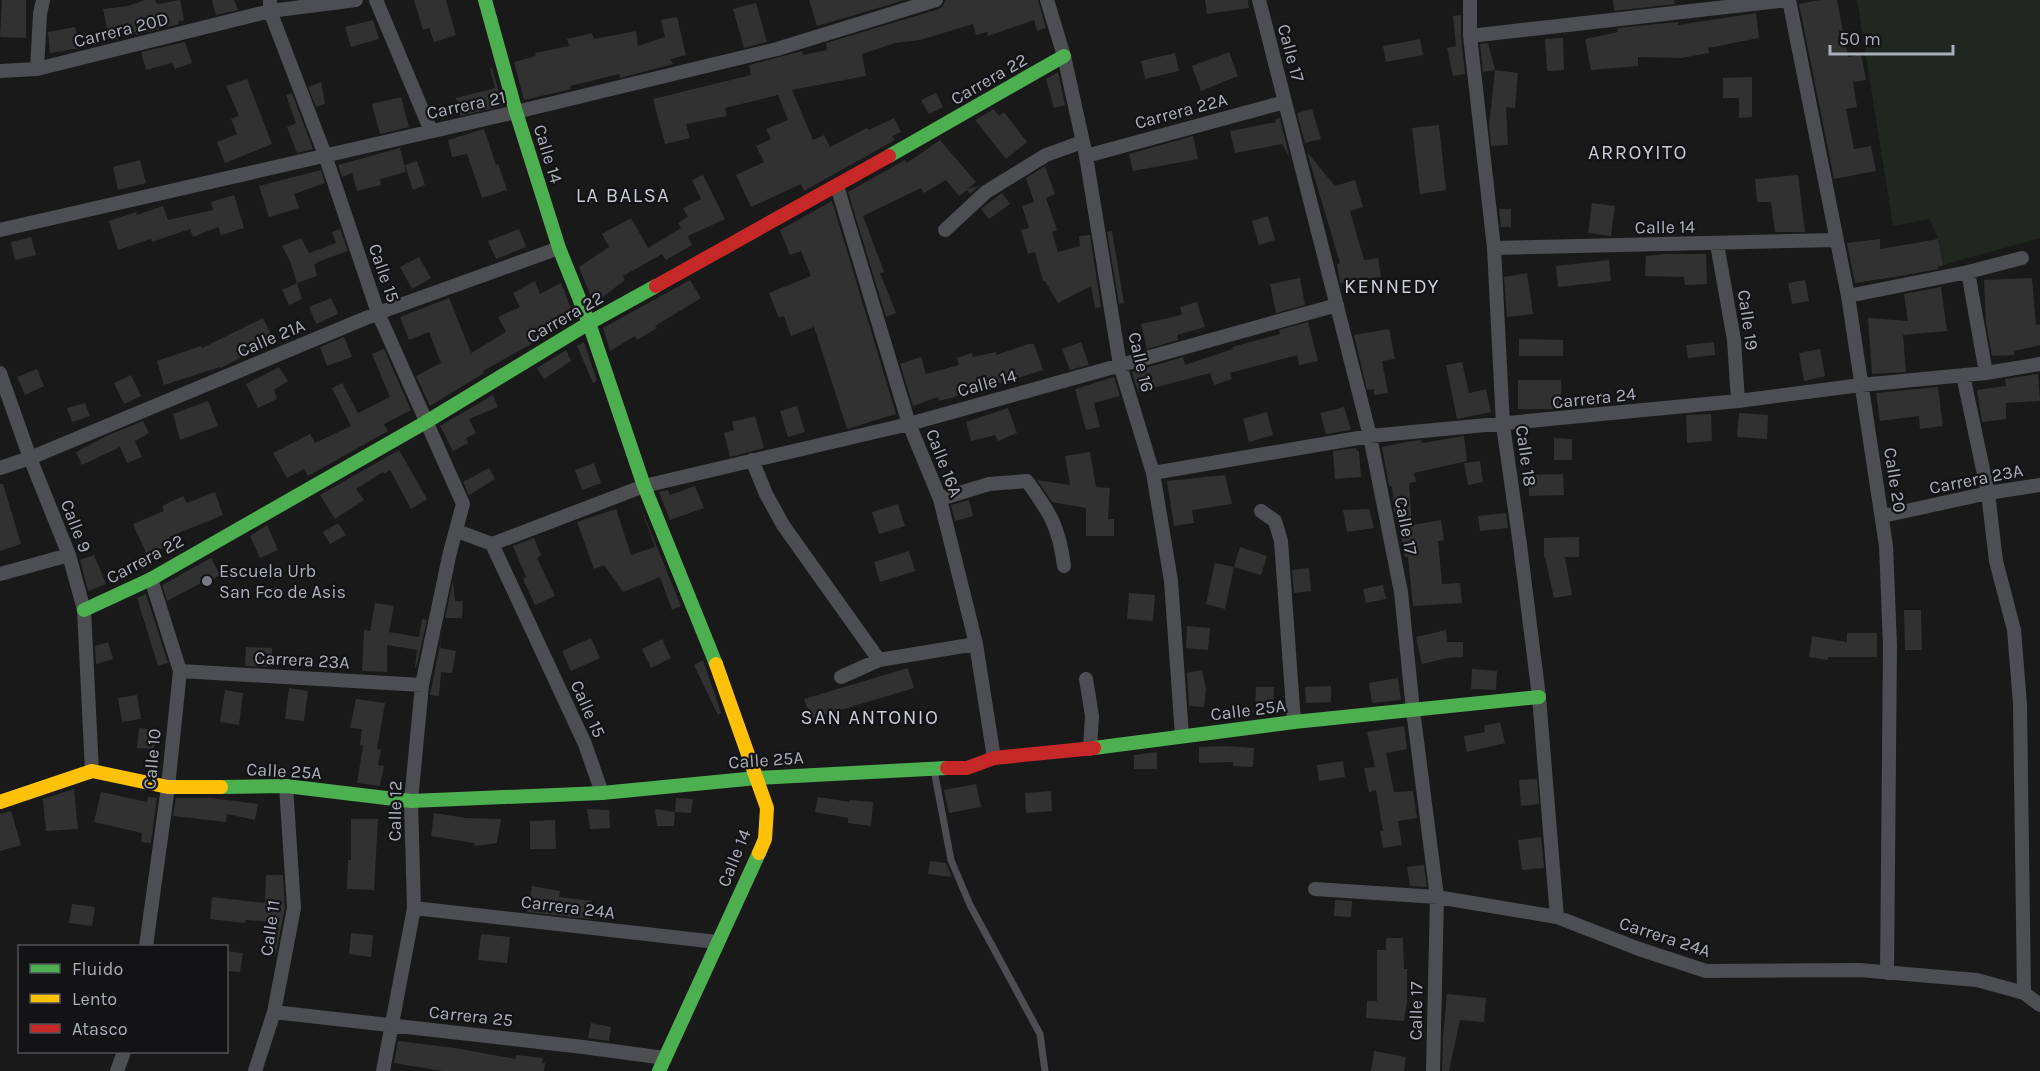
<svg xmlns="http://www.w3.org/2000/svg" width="2040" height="1071" font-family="Karla,sans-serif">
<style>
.green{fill:#1f2720}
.building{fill:#313131}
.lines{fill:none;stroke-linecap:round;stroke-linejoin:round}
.lane{stroke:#4d4e52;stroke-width:7}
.street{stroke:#4d4e52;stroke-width:14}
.fast{stroke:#4caf50;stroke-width:14}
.slow{stroke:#ffc107;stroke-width:14}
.jam{stroke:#c62828;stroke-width:14}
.poi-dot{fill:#777a82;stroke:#131315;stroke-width:2}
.labels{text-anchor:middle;stroke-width:4.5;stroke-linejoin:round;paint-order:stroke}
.street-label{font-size:18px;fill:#aaafba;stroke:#131315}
.poi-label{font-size:18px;fill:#aaafba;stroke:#131315;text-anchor:start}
.neighbourhood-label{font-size:20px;letter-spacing:1.5px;fill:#cbced6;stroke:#131315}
</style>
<rect width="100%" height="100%" fill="#191919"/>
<path class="green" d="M1857 0H2040V238L1943 265 1938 239 1930 219 1893 226Z"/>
<path class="building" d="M2 0H26V38L0 37Z
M145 0H155L157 4 180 0 184 20 178 21 179 24 136 35 135 32 109 37 103 9 128 6Z
M212 0H234L238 10 216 15Z
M414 0H446L456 35 434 42 429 28 423 30Z
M809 0H905L817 26Z
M945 0H1038L1046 28 1037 31 1034 20 988 36 987 32 976 35 973 24 920 40 895 43 862 54 866 76 792 90 813 140 824 135 830 147 867 128 869 130 894 118 901 132 892 136 895 140 804 191 801 184 751 207 736 175 764 162 756 146 771 139 766 129 788 120 778 95 725 108 727 116 686 124 690 138 665 144 653 99 751 75 749 65 802 51 803 55 827 50 826 43 939 9 943 6Z
M1205 0H1248L1249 8 1207 14Z
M1613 0H1674L1675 4 1614 11Z
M1820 0H1837L1848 57 1861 54 1866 80 1853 82 1857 107 1846 109 1854 149 1871 146 1876 171 1834 179 1799 4Z
M756 3 767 42 744 48 733 9Z
M1756 13 1759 38 1708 48 1709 53 1681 58 1638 57V66L1591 70 1585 39 1618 32 1617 28 1678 22V25Z
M1461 15V37L1465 74 1453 76 1447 48 1456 46 1453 16Z
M677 17 686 55 670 59 673 64 620 78 619 74 570 86 571 89 524 100 514 62 536 56 535 53 569 46 567 39 592 33 594 39 636 31 638 46 665 37 661 20Z
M373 20 379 39 351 47 345 27Z
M75 27 80 48 50 53 48 32Z
M1563 38 1564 70 1547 71 1545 39Z
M1420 39 1423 55 1386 62 1383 46Z
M185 42 192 63 175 69 172 63 146 70 141 52Z
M1488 43 1495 70 1483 72 1480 44Z
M1229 52 1238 76 1201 91 1192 66Z
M1175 53 1179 71 1145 79 1141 61Z
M490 68H492L503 106 460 116 456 98 495 88Z
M1495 70 1518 73 1515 108 1506 107 1508 145 1491 146 1489 125Z
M1058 72 1065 105 1054 108 1046 79Z
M1752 77V117L1739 118V98H1723V78Z
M247 79 272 144 225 163 217 142 237 134 231 119 239 116 226 86Z
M321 82 325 104 316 107 308 87Z
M292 93 313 149 297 153 287 127 296 123 286 95Z
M936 93 943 107 929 114 921 100Z
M401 97 409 127 380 134 372 104Z
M994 109 999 116 1004 112 1027 142 1006 159 975 120Z
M1312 109 1321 139 1305 143 1297 113Z
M1280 118 1289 156 1282 144 1235 153 1230 131 1276 122 1275 120Z
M1439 125 1446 190 1420 194 1412 128Z
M484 129 496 165 498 164 507 190 482 198 467 154 452 157 448 140Z
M1193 136 1198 159 1133 171 1129 154Z
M940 140 976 182 967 189 979 186 970 194 967 190 959 196 946 180 924 193 921 188 863 216 884 272 880 273 896 313 886 317 848 192 905 160 907 163Z
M400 148 406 172 380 179 381 185 357 191 352 173 342 177 338 165Z
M1307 152 1335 186 1355 180 1363 207 1350 211 1364 260 1378 258 1381 277 1340 283 1337 264 1340 263Z
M140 160 146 183 118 190 113 167Z
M417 161 425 185 413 190 405 165Z
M1045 166 1055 194 1046 198 1057 230 1052 232 1058 252 1080 246 1079 236 1090 235 1101 307 1095 308 1091 286 1058 303 1045 281H1043L1035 252 1028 254 1021 230 1029 228 1022 206 1034 202 1026 178Z
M321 170 325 183 294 194 299 208 269 217 259 186Z
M703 175 725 219 688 236 692 245 666 260 662 254 623 276 625 280 594 304 579 267 609 247 602 234 631 218 648 248 681 228 678 223 688 217 683 208 701 199 692 180Z
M1798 175 1805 232H1775L1771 202H1757L1755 179Z
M1002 193 1010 204 989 219 981 209Z
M234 195 244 228 221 235 218 227 193 237 190 229 152 242 151 239 118 250 109 221 136 212 137 215 163 206 168 220 213 210 211 202Z
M832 201 896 414 847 429 814 327 791 336 784 316 779 318 769 293 811 276 801 251 790 255 780 230Z
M1592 203 1615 206 1611 236 1588 233Z
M1499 209H1511V227H1501Z
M1268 216 1275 240 1259 245 1252 221Z
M340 229 348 251 320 261 314 265 317 276 297 283 290 261 282 246 301 238 309 253 336 243 332 232Z
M519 229 526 247 496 259 488 241Z
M1112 231 1124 303 1119 304 1107 232Z
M31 237 36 255 15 260 11 242Z
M1880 239V249L1938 239 1943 265 1938 267V269L1900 276 1855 283 1847 243Z
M1664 254H1706L1707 284 1685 285 1684 277 1645 276 1646 256Z
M419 257 431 278 412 289 400 267Z
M1609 260 1611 281 1558 287 1556 266Z
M1527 273 1533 314 1507 317 1504 277Z
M1300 278 1305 305 1276 313 1270 284Z
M2032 278 2036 325 2040 324V345L2014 351V355L1992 356 1986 323 1984 280Z
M690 280 701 298 655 326 657 328 637 340 635 336 610 351 603 328Z
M1805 280 1809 301 1792 304 1788 283Z
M535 281 540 294 561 283 573 314 554 324 556 330 483 371 484 373 430 406 416 376 441 363 429 332 409 340 400 317 449 298 471 353 506 332 498 317 520 307 513 293Z
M297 283 302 299 289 305 282 290Z
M1941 287 1947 331 1903 335 1906 372 1872 374 1868 318 1908 321 1904 294Z
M331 298 338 314 316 324 309 307Z
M1197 302 1205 327 1177 335 1178 340 1147 349 1141 324 1182 315 1180 307Z
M263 318 275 343 256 351 255 350 221 368 220 367 164 385 157 361 201 346 202 348Z
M1308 322 1318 361 1299 365 1297 355 1230 373 1232 379 1214 385 1210 373 1138 392 1132 372 1183 357 1185 365 1233 349 1232 347 1280 334 1279 330Z
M1389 329 1395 359 1382 361 1388 393 1374 395V389L1367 390 1354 335Z
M344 337 352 357 327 366 320 347Z
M1519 339 1563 340V356H1519Z
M584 342 597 381 593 383 577 346Z
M1081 342 1089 365 1070 370 1062 349Z
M1714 342 1715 355 1688 358 1686 345Z
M1029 344H1034L1043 370 1005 382 957 391 958 396 939 401 938 397 913 406 900 364 921 357 926 374 959 365 957 358 972 353 973 357 996 352V355Z
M384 349 411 410 384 424 388 431 308 476 304 469 287 478 273 453 310 434 315 443 351 426 332 388 342 383 358 413 390 397 372 354Z
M1820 349 1825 376 1804 381 1799 353Z
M566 350 571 361 544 379 537 368Z
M1462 362 1469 393 1486 389 1491 412 1457 419 1446 365Z
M279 367 288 381 274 390 277 399 258 408 246 384Z
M37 369 44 386 25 395 17 377Z
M2038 374 2040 401 2006 403V419L1982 422 1977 390 2006 386 2005 379Z
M131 375 141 396 124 404 114 383Z
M1114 377 1120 396 1094 403 1100 427 1086 430 1075 389Z
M1518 380H1561L1562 409H1518Z
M1938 387 1943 426 1920 429 1919 416 1880 421 1876 393Z
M493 395 498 407 469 419 476 433 466 438 468 443 453 451 440 426Z
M208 401 218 426 180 440 173 414Z
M85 403 90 416 72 422 67 408Z
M797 406 805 432 788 437 780 411Z
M1344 407 1351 430 1326 434 1320 413Z
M1008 408 1017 433 998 441 995 435 971 441 966 422Z
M1267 412 1273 435 1249 442 1243 419Z
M1739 413 1768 415 1767 439 1737 437Z
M1711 414 1712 441 1687 443 1686 415Z
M755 416 764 448 730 457 724 433 734 430 732 422Z
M143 421 149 433 135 441 142 457 127 463 120 447 82 465 76 452 104 437Z
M1464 436 1467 461 1414 473 1416 482 1409 483 1412 525 1441 520 1444 540 1438 541 1442 584 1460 583 1462 603 1413 606 1408 557H1405L1398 519 1396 520 1394 510 1392 486H1389L1382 447 1406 442 1421 440 1422 443Z
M1554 438 1572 439V460H1554Z
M1356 448 1357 451H1359L1361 477 1335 479 1333 451Z
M399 450 427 499 411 509 390 470 384 474 383 472 356 489 364 500 335 519 320 495Z
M1090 452 1096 487 1110 488 1108 519H1114V536H1086V508L1052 502 1037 480 1070 485 1065 456Z
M1480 461 1483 482 1468 485 1464 463Z
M594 463 601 483 582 490 575 470Z
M489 468 495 479 469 495 463 482Z
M1563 474 1564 495 1529 496V475Z
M1225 475 1232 504 1192 510 1194 523 1174 526 1167 481Z
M0 484H3L21 544 0 551Z
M695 486 704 508 670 520 659 492 668 490 670 495Z
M215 492 223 515 169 537 172 544 147 555 133 524 164 511 162 506 183 496 187 503Z
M637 498 681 606 672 610 660 577 623 592 604 565 594 569 577 522 616 509 631 555 655 547Z
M969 500 973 516 955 521 951 505Z
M898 504 905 526 879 534 872 512Z
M1369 509 1374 528 1347 532 1343 510Z
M1506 513 1508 528 1480 531 1478 516Z
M338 523 346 535 330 544 323 532Z
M267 525 278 550 260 558 250 536Z
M1579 537V557H1565L1572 595 1554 598 1545 557H1544V538Z
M534 538 541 555 537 558 555 596 535 605 523 579 526 577 513 546Z
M1240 547 1267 556 1261 575 1234 567Z
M909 551 915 571 880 582 874 562Z
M94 555 106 584 88 591 80 560Z
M211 558 220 575 202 586 201 583 167 601 162 585Z
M1215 563 1234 567 1225 609 1206 604Z
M1309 568 1311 591 1294 593 1292 570Z
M453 581 455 601H463L462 618H445Z
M1383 585 1386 599 1366 603 1363 589Z
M1129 593 1155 595 1153 621 1127 619Z
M146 594 168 663 158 666 137 598Z
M375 603 394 606 389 632 419 637 422 619 427 620 416 668H415L417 650 387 645V672L362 671 364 630 370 631Z
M1904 610H1921L1922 650H1905Z
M1187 626 1210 628 1208 650 1186 648Z
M443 629 440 648 456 651 452 673 441 672 439 696 430 695Z
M1446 630 1447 642H1463V657L1447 658 1422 664 1416 637Z
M1847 633H1877V657H1828V660L1809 657 1812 636 1847 642Z
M591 638 600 658 571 671 562 651Z
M662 639 671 658 651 668 642 649Z
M108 642 113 659 96 664 95 646Z
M246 647 272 648V667L245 666Z
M703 660 721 713 718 715 694 665Z
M908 668 914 688 811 719 804 699Z
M1472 669 1497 671 1496 690 1471 689Z
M1202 670 1206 688 1204 707 1189 706 1187 673Z
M1398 678 1401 700 1372 703 1369 683Z
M1331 686V702L1306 703 1305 687Z
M1256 687H1274L1273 709H1255Z
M289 688 308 691 304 721 285 719Z
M225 690 243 693 239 725 220 722Z
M137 695 141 719 122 722 118 698Z
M356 699 385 703 377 749 381 750 378 765 384 766 380 786 357 783 363 746 360 745 362 729 350 728Z
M1500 722 1505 743 1467 752 1464 736 1485 732 1484 726Z
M1404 726 1407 749 1386 753 1394 792 1413 791 1417 818 1398 821 1402 845 1383 848 1380 831H1383L1376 790 1369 792 1364 768 1375 767 1367 732Z
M139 728 156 730 154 749 137 748Z
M1226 746 1254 748 1253 767 1233 766V762L1199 763V747Z
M1157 752V769H1134V755Z
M1343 761 1345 777 1319 781 1317 765Z
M1537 779 1539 804 1521 806 1519 780Z
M976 784 981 807 949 813 944 790Z
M74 789 78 829 46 831 43 799Z
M1051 791 1052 811 1026 813 1025 793Z
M101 792 147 802 148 797 157 798 151 843 141 842 142 833 94 822Z
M818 797 850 802V800L873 802 871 826 848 823V818L815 812Z
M176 798H212L258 804 255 820 227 814 226 822 173 816Z
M676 798 693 799 691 813 675 812Z
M587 809 609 810 610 828 590 829Z
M655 809 675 812 674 826H657Z
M11 811 21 845 0 851V814Z
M434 813 466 818 501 819 497 843 475 846 474 843 431 836Z
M351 819H378L374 890 347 889 348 860H351Z
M555 820 556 849H530V821Z
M1541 837 1544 868 1522 870 1518 840Z
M930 861 946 863 952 877 928 874Z
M1424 865 1427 887 1410 886 1407 867Z
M266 875H283L285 907 276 954 271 953 274 922 246 920 245 923 210 919 212 897 265 903Z
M532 886 560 891 559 897 592 901 590 919 527 912Z
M1335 900 1352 901 1351 917 1334 916Z
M72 904 95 907 92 926 69 923Z
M351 933 373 935 371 957 349 954Z
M481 934 510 937 507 963 478 960Z
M1386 938H1403L1404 969H1407V1002L1404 1021 1366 1018 1367 1001H1377V950H1386Z
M226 951 243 953 240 972 226 971Z
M1447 994 1486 998 1484 1022 1460 1020 1449 1071H1442L1443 1036Z
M591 1023 611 1027 609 1041 588 1038Z
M398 1041 455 1048 516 1059V1055L543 1058 542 1063H545L544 1071H442L394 1063Z
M1374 1051 1406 1057 1404 1071H1371Z"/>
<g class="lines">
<path class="lane" d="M934 770 951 860 970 905 1040 1034 1045 1071"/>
<path class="street" d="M270 0V11L325 155 378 313 463 504 450 552 422 685 411 801 414 908 383 1071
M376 0 431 131
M1047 0 1064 56 1086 156 1120 365 1153 473 1171 581 1182 736
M1259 0 1370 436 1401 592 1413 710 1437 897 1433 1071
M1470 0V36L1494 248 1503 425 1520 545 1539 697 1557 917
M1789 0 1848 296 1886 546 1890 645 1887 973
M1470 36 1788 0
M37 69 40 14 43 0
M0 71 37 69 270 11 356 0
M1086 156 1285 102
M837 186 909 424 940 499 976 644 994 758
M0 230 516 112 777 49 936 0
M945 230 986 192 1046 155 1082 142
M1717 244 1734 340 1738 401
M1494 248 1836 240
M1968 272 1986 373
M1848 296 1968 272 2022 258
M0 373 30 458 69 555 84 610 92 771
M1963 375 1988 493 1996 561 2014 630 2020 704 2024 993
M752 460 766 494 783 525 879 660
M0 468 30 458 378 313 559 248
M1153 473 1370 436 1738 401 1861 385 1986 373 2040 364
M940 499 989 484 1027 481C1050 513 1059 526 1064 566
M1261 511 1275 521 1281 541 1294 722
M1883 516 1988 493 2040 485
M457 531 492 544 644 486 909 424 1337 305
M492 544 585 744 602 793
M0 574 69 555
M180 671 422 685
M841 677 879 660 976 644
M1086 679 1092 716 1090 749
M1315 889 1437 897 1557 917 1639 949 1706 971 1859 970 1977 980 2024 993 2040 1005
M414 908 717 942
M146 946 168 787 180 671 151 579
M274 1012 583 1047 665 1058
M117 1071 124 1052
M255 1071 274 1012 294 908 286 786"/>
<path class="fast" d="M485 0 516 112 559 248 589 323 644 486 716 664
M889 156 1064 56
M84 610 151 579 426 422 589 323 656 286
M1094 748 1294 722 1539 697
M221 787 286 786 411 801 602 793 757 778 947 768
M659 1071 759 853"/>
<path class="slow" d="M716 664 767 808 765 839 759 853
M0 802 92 771 168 787H221"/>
<path class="jam" d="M656 286 889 156
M947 768H967L994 758 1094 748"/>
</g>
<circle class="poi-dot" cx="207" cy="581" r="6"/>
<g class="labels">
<g class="street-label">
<text transform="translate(121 30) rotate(-14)" y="6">Carrera 20D</text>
<text transform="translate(1291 53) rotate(75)" y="6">Calle 17</text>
<text transform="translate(989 79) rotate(-30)" y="6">Carrera 22</text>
<text transform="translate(466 105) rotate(-12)" y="6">Carrera 21</text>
<text transform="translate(1181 111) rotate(-15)" y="6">Carrera 22A</text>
<text transform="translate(548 154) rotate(73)" y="6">Calle 14</text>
<text transform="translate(1665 227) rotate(-1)" y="6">Calle 14</text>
<text transform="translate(384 273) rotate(71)" y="6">Calle 15</text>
<text transform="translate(565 317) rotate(-30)" y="6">Carrera 22</text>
<text transform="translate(1748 320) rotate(82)" y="6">Calle 19</text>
<text transform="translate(271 338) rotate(-23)" y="6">Calle 21A</text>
<text transform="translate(1141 362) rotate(77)" y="6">Calle 16</text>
<text transform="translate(987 383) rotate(-15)" y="6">Calle 14</text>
<text transform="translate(1594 398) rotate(-6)" y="6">Carrera 24</text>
<text transform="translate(1526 456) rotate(82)" y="6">Calle 18</text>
<text transform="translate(944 463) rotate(69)" y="6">Calle 16A</text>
<text transform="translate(1976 479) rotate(-11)" y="6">Carrera 23A</text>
<text transform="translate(1895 480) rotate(81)" y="6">Calle 20</text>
<text transform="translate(76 526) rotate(69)" y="6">Calle 9</text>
<text transform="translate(1406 526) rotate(79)" y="6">Calle 17</text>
<text transform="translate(145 559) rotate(-28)" y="6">Carrera 22</text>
<text transform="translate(302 660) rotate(3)" y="6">Carrera 23A</text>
<text transform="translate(588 709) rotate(66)" y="6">Calle 15</text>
<text transform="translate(1248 710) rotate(-7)" y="6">Calle 25A</text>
<text transform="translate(152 759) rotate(-85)" y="6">Calle 10</text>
<text transform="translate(766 760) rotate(-4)" y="6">Calle 25A</text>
<text transform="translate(284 771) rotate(3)" y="6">Calle 25A</text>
<text transform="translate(395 811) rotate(-89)" y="6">Calle 12</text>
<text transform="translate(734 858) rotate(-68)" y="6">Calle 14</text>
<text transform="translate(568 907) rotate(7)" y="6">Carrera 24A</text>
<text transform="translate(270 928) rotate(-82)" y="6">Calle 11</text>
<text transform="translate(1665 937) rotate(18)" y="6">Carrera 24A</text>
<text transform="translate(1416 1011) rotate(-89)" y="6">Calle 17</text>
<text transform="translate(471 1016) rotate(6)" y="6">Carrera 25</text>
</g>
<g class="poi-label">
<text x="219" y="577">Escuela Urb<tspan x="219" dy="21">San Fco de Asis</tspan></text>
</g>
<g class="neighbourhood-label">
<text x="1638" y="159">ARROYITO</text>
<text x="623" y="202">LA BALSA</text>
<text x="1392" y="293">KENNEDY</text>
<text x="870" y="724">SAN ANTONIO</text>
</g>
</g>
<rect x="18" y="945" width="210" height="108" fill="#131315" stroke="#4f5157" stroke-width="1.5"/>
<rect x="30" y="964" width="30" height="9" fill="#4caf50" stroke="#4f5157" stroke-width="1.5"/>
<text x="72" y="975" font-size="18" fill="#aaafba">Fluido</text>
<rect x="30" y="994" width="30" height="9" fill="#ffc107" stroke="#4f5157" stroke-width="1.5"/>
<text x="72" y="1005" font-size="18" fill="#aaafba">Lento</text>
<rect x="30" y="1024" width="30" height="9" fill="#c62828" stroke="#4f5157" stroke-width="1.5"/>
<text x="72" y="1035" font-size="18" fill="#aaafba">Atasco</text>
<path d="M1830 45v9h123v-9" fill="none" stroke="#aaafba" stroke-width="3"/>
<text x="1839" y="45" font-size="18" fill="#aaafba" stroke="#131315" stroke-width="4.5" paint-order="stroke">50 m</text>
</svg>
